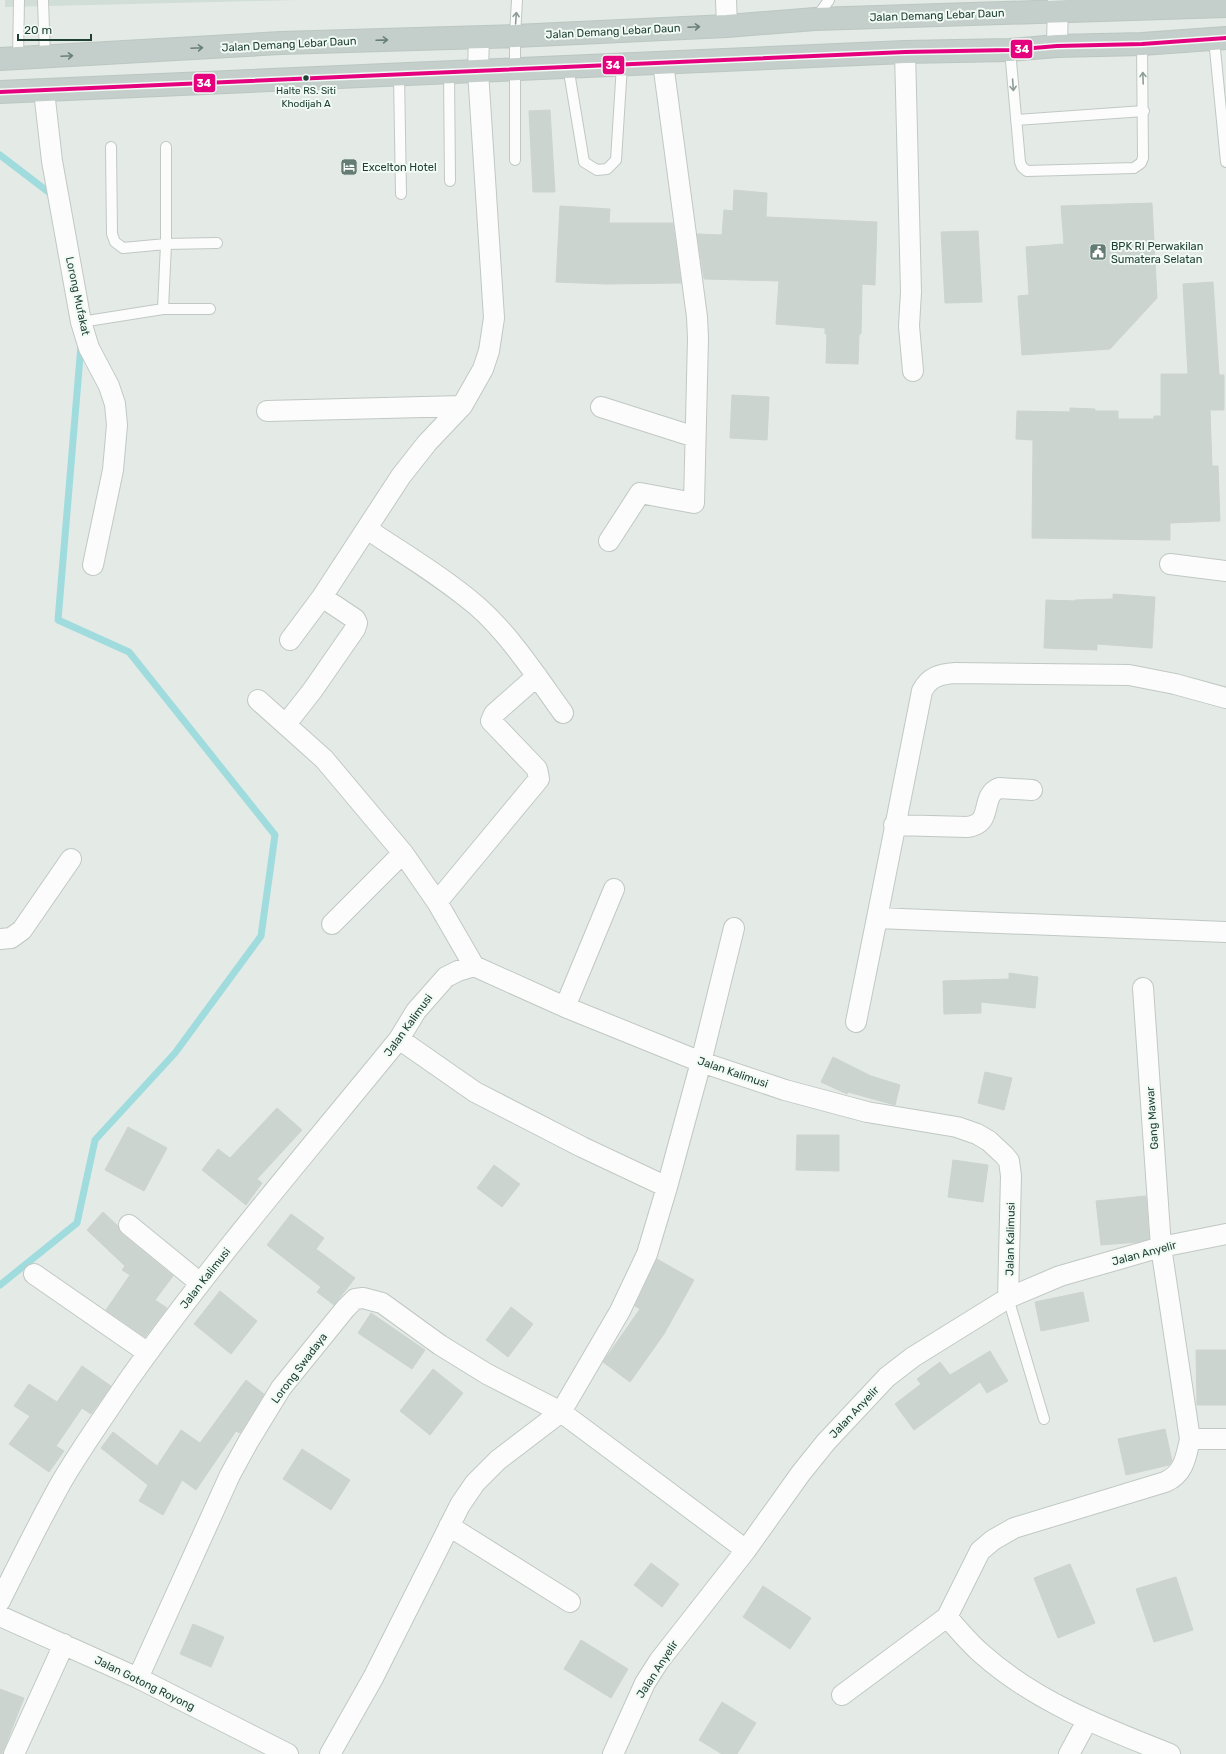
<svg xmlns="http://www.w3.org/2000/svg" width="1226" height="1754" font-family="Rubik,sans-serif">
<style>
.built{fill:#d1ddd7}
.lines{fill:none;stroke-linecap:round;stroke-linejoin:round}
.stream{stroke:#a0dcdd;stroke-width:7}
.building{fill:#ccd4d0;stroke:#cdd4d0}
.service-casing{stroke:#c1c8c4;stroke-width:12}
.minor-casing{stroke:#c1c8c4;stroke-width:22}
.trunk-casing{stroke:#bcc7c2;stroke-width:24}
.service{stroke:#fbfcfb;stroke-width:10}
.minor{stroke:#fbfcfb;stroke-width:20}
.trunk{stroke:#c4ceca;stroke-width:22}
.bus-1-casing{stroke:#f2faf5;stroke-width:7}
.bus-1{stroke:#e5007d;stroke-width:4}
.oneway{stroke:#8d9e98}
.oneway2{stroke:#698078}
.bus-dot{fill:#1f4134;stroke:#f2faf5;stroke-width:1.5}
.labels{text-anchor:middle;stroke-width:4;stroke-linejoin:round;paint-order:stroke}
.bus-label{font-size:10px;fill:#1f4134;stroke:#f2faf5}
.street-label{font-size:11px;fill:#1f4134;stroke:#f2faf5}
.poi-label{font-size:11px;fill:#1f4134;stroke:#f2faf5;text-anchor:start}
.line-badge{stroke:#f2faf5;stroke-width:1.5}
.badge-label{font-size:11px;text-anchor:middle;font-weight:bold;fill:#fff}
</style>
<rect width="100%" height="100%" fill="#e4ebe7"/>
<path class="built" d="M5 0H298L5 7Z"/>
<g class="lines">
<path class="stream" d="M0 155 51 194 52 198
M0 1285 77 1223 95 1140 175 1053 261 936 275 835 129 652 58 620 81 345"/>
</g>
<path class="building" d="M550 110 555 192H533L529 111Z
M734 190 767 193 766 217 877 222 875 285 862 284 861 334H859L858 364 826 363 827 334H825V328L776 324 779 281 704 279 697 234 722 235 724 210 733 211Z
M1152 203 1157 298 1110 349 1022 355 1018 296 1029 295 1026 247 1064 244 1061 206Z
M560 206 610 209 609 223H673L681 283 606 284 556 282Z
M978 231 982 302 945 303 941 232Z
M1213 282 1219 375H1224V410H1210L1212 466H1218L1220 521 1170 523V540L1032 538 1033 440 1016 439 1017 411 1070 412V408L1095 409V411H1118V419H1154V416H1161V374H1188L1183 284Z
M732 395 769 397 767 440 730 438Z
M1113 594 1155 597 1152 648 1097 644V650L1044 648 1046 600 1075 601V600L1113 599Z
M1009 973 1038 977 1035 1008 981 1002V1013L944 1014 943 981 1009 979Z
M833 1057 871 1076 900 1085 895 1105 848 1092 847 1094 821 1082Z
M985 1072 1012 1078 1004 1110 978 1103Z
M277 1108 302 1130 257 1179 262 1183 246 1205 202 1170 218 1149 230 1158Z
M128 1127 167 1148 144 1191 105 1170Z
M797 1135H839V1171L796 1170Z
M953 1160 988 1165 983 1202 948 1197Z
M494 1165 520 1184 502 1207 477 1188Z
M1146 1196 1149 1239 1138 1242 1101 1245 1096 1201Z
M103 1212 118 1226 122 1234 173 1276 155 1300 167 1308 145 1337 106 1310 130 1275 122 1270 125 1266 87 1230Z
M291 1214 324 1238 316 1249 355 1278 334 1305 317 1292 321 1287 267 1245Z
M657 1259 694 1280 664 1334 630 1382 603 1362 640 1309 635 1306Z
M220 1291 257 1321 231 1354 194 1324Z
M1083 1292 1089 1321 1041 1331 1035 1302Z
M511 1307 533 1324 508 1357 486 1340Z
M371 1313 425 1350 412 1369 358 1333Z
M1196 1350H1226V1405H1197Z
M990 1351 1008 1381 987 1393 980 1382 914 1430 895 1404 921 1384 917 1379 940 1362 950 1375Z
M82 1366 111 1386 91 1414 82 1408 56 1446 64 1451 49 1472 9 1444 30 1416 14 1406 29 1384 57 1402Z
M433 1369 463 1393 430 1435 400 1411Z
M246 1380 264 1394 240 1433 236 1431 196 1490 182 1480 163 1515 139 1501 148 1485 101 1448 113 1432 157 1466 181 1430 200 1443Z
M1165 1429 1172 1461 1169 1465 1126 1475 1118 1439Z
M302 1449 350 1480 331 1510 283 1479Z
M651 1563 679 1584 662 1607 634 1585Z
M1070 1564 1095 1623 1058 1638 1034 1578Z
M1176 1577 1193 1630 1154 1642 1136 1589Z
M763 1586 811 1618 790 1649 743 1617Z
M193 1624 224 1637 211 1667 180 1654Z
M581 1640 628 1669 611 1698 564 1669Z
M0 1689 24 1698 2 1754H0Z
M722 1702 756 1723 737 1754H722L699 1740Z"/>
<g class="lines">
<defs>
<path id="service" d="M43 0 45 57
M816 18 829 0
M1214 39 1226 162
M1010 50 1020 162 1022 167 1027 171 1134 168 1141 163 1143 158 1142 44
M18 59 19 0
M568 66 584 162 597 170 607 169 616 160 622 65
M449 72 450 181
M399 74 401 194
M1016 120 1144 111
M111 147 112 234 115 242 123 248 166 244 217 243
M515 160V36L517 0
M163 309 166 244V147
M81 322 163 309H210
M1008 1298 1044 1419"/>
<path id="minor" d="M726 0 727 26
M1057 46 1058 0
M905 52 911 292 909 326 913 371
M44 91 52 161 81 322 89 348 109 386 115 404 117 425 113 470 93 565
M601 407 695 437
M267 411 462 406
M367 529C404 554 443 577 477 606 510 635 537 677 563 713
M609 541 640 493 694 503 698 338 697 317 663 63
M1170 564 1226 571
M290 640 322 597 401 476 427 443 462 406 483 369 489 351 494 318 478 71 479 37
M1226 698 1175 684 1129 675 955 673C940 674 929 677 922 691L877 918 1226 932
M258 700 324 759 403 853 437 902 474 966
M286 724 312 691 355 629 357 623 355 619 322 597
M894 825 967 827C995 824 979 796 999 788L1032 790
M437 902 539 779 537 769 491 721 494 714 537 676
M332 924 403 853
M0 939 11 938 22 930 71 859
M1143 988 1161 1247 1190 1439C1186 1457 1184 1474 1165 1482L1014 1528 993 1540 980 1551 947 1617C958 1629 969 1643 982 1654 1036 1702 1104 1728 1170 1754
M565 1007 614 889
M856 1022 877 918
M399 1039 475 1092 582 1147 667 1187
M129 1225 200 1283
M34 1274 148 1353
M1190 1439H1226
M449 1526 570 1602
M0 1601C20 1561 40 1520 62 1481 82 1447 105 1415 127 1382 211 1263 307 1152 399 1039L416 1011 446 977 458 971 474 966 565 1007 701 1062 785 1090 867 1112 957 1127 977 1134 989 1141 1004 1155 1009 1161 1011 1176 1008 1298
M0 1616 138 1678 288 1754
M138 1678 230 1475 248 1442 281 1388 345 1309 355 1299 363 1298 382 1303 440 1345 487 1374 561 1412 746 1550
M842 1695 947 1617
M14 1754 64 1644
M330 1754 373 1678 460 1505 475 1483 498 1460 561 1412 620 1311 647 1254 667 1187 701 1062 734 928
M613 1754 645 1683 659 1661 746 1550 801 1473 826 1442 887 1377 913 1357 1008 1298 1060 1276 1161 1247 1226 1234
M1069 1754 1087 1721"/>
<path id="trunk" d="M0 59 281 43 515 36 727 26 815 19 1226 6
M0 92 905 52 1010 50 1057 46 1142 44 1226 38"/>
</defs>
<use href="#service" class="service-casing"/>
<use href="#minor" class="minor-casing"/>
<use href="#trunk" class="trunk-casing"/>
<use href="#service" class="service"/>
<use href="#minor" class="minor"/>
<use href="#trunk" class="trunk"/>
<defs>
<path id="bus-1" d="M0 92 905 52 1010 50 1057 46 1142 44 1226 38"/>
</defs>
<use href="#bus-1" class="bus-1-casing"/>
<use href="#bus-1" class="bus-1"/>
</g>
<defs><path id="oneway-shaft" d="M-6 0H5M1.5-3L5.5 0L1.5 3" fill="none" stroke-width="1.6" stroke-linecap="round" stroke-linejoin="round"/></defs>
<g class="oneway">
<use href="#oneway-shaft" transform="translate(516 18) rotate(-86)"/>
<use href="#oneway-shaft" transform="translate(1143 78) rotate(-92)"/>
<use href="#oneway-shaft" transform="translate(1013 85) rotate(86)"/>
</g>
<g class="oneway2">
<use href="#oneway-shaft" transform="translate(694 27) rotate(-3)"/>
<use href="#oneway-shaft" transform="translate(382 40) rotate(-2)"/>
<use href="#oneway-shaft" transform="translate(197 48) rotate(-3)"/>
<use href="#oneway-shaft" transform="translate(67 56) rotate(-3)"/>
</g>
<defs>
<symbol id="hotel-square" viewBox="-11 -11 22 22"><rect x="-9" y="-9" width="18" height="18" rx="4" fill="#647c73" stroke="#f2faf5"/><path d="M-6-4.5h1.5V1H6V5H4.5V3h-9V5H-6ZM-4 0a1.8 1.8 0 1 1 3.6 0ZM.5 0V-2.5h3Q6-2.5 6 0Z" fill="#fff"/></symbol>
<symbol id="civic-square" viewBox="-11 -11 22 22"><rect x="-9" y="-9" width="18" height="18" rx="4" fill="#647c73" stroke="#f2faf5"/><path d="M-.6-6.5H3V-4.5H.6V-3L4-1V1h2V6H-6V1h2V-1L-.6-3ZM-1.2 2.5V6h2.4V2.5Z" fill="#fff"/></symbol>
</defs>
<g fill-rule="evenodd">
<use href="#hotel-square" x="339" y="157" width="20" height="20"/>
<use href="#civic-square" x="1088" y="242" width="20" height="20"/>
</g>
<circle class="bus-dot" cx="306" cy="78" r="3.5"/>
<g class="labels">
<g class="bus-label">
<text x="306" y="94">Halte RS. Siti<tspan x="306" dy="13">Khodijah A</tspan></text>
</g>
<g class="street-label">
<text transform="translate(937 15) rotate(-2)" y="4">Jalan Demang Lebar Daun</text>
<text transform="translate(613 31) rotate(-3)" y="4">Jalan Demang Lebar Daun</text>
<text transform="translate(289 44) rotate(-3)" y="4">Jalan Demang Lebar Daun</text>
<text transform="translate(78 296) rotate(78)" y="4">Lorong Mufakat</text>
<text transform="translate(408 1025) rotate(-54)" y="4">Jalan Kalimusi</text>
<text transform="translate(733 1072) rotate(19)" y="4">Jalan Kalimusi</text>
<text transform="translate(1152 1118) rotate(-94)" y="4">Gang Mawar</text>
<text transform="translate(1010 1239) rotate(-89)" y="4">Jalan Kalimusi</text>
<text transform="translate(1144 1253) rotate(-15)" y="4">Jalan Anyelir</text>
<text transform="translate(205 1278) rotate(-52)" y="4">Jalan Kalimusi</text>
<text transform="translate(299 1368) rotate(-53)" y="4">Lorong Swadaya</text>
<text transform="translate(854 1412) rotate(-47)" y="4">Jalan Anyelir</text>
<text transform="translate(657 1669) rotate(-57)" y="4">Jalan Anyelir</text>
<text transform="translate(145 1683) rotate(26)" y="4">Jalan Gotong Royong</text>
</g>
<g class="poi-label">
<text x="362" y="171">Excelton Hotel</text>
<text x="1111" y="250">BPK RI Perwakilan<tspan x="1111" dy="13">Sumatera Selatan</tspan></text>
</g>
</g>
<g class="line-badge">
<rect x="1010" y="39" width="23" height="20" rx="4" fill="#e5007d"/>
<rect x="602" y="55" width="23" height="20" rx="4" fill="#e5007d"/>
<rect x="193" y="73" width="23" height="20" rx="4" fill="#e5007d"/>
</g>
<g class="badge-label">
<text x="1022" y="53">34</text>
<text x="613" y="69">34</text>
<text x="204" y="87">34</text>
</g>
<path d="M18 34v6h73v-6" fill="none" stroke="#1f4134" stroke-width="2"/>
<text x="24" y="34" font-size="12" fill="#1f4134" stroke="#f2faf5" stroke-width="3" paint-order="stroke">20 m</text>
</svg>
